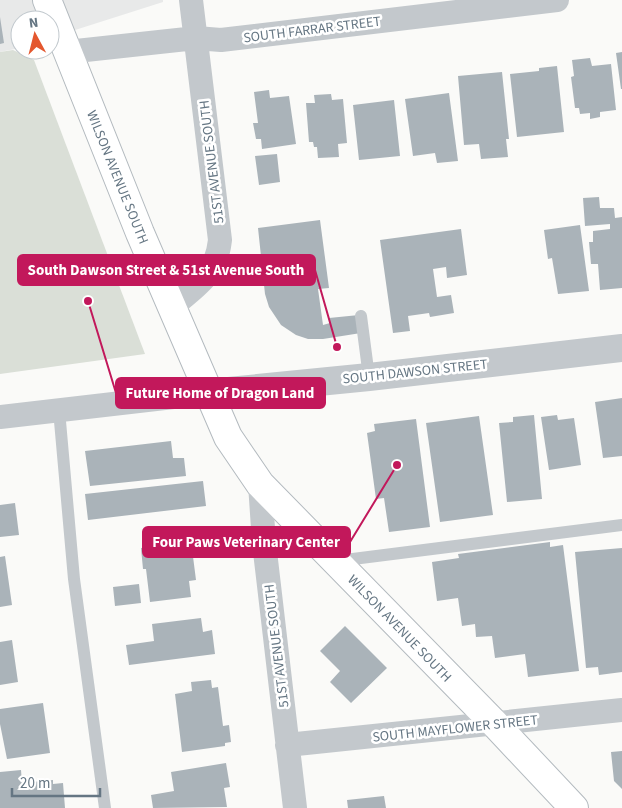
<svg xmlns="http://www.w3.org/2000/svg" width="622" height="808" font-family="'Source Sans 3',sans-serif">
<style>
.built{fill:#e8e9e9}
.green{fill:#dadfd7}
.building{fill:#aab3b9}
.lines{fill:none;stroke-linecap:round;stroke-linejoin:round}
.secondary-casing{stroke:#b3babf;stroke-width:30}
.service{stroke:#c3c8cc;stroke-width:12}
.minor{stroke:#c3c8cc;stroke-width:24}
.tertiary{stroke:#c3c8cc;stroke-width:28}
.secondary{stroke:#fff;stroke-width:28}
.labels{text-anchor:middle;stroke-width:5;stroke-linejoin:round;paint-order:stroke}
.street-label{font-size:14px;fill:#657683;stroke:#fff}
.leader{fill:none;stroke:#c2185b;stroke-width:2}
.callout-dot{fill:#c2185b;stroke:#fff;stroke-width:2}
.callout{fill:#c2185b;stroke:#c2185b;stroke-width:2}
.callout-label{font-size:15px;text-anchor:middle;font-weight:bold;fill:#fff}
</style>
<rect width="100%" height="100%" fill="#fafaf8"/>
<path class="built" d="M0 0H163V2L50 38V20H20V48L0 52Z"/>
<path class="green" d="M13 50 34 60 145 354 0 374V52Z"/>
<path class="building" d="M0 17 4 43 0 44Z
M622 52V89H621L616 53Z
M590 58 592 66 611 64 616 110 600 112V117L590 119V113L580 114 579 108H575L571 77 574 76 572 60Z
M557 66 564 132 517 137 510 74 539 71V68Z
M502 72 509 139H506L508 157 481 159 479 144 464 145 458 76Z
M269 90 270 98 289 96 296 144 262 149 261 139H256L253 123H258L254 92Z
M449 93 458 161 437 163 435 153 413 156 405 99Z
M331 94 332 100 343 99 347 143 338 144 339 157 318 158 317 147H314L313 142H309L306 103H315L314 95Z
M394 100 400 156 359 160 353 105Z
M277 154 280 182 259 185 255 156Z
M599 197 600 208H614L615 218 622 217V288L600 290 598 264H591L589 242H593V231L610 229V224L585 226 583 198Z
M320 220 329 288 318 289 323 325 330 323 329 318 359 315 361 333 323 339H308L296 335 281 325 269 307 265 294 258 228Z
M580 225 589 291 558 294 552 258 548 259 544 230Z
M461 229 467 275 447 278 446 267 433 269 437 297 451 295 454 313 430 317 429 313 408 316 410 331 393 333 380 240Z
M622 398V456L603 458 595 402Z
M534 415 542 499 507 502 499 423 513 422V417Z
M557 415 558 420 574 418 581 465 549 470 541 417Z
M479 416 493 515 440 522 426 423Z
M416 419 430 527 389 532 384 498 376 499 367 433 375 431 374 424Z
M171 441 173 458H184L186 476 90 486 85 451Z
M203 481 206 506 88 520 85 494Z
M15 503 19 535 0 537V505Z
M191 541 196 580 189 581 191 597 150 602 146 569H143L141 548Z
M550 542V547L563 545 579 671 528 677 525 654 495 658 492 636 476 637 475 624 462 626 458 598 437 601 432 562 459 558 458 554Z
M622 548V672L599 675 598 667 586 668 575 552Z
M5 556 12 605 0 607V557Z
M139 584 141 603 115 606 113 587Z
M201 618 203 632 212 630 215 654 129 665 126 645 154 641 152 624Z
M345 626 387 668 351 703 330 682 340 671 320 651Z
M12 640 18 682 0 685V642Z
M211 680 212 688 218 687 223 726 229 725 231 742 225 743V746L182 752 175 694 192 691 191 682Z
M43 703 50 753 7 759 0 724V709Z
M622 751V789L614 781 611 752Z
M226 763 230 787 224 788 227 807 153 808 151 795 174 791 171 772Z
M21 770 22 783 53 780V784L63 783 65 808H0V772Z
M384 796 386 808H348L347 800Z"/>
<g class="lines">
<defs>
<path id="secondary" d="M47 0 140 233 228 437 260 484 494 723 574 808"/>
</defs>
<use href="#secondary" class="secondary-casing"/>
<path class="service" d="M361 316 369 377
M59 410 74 579 105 808
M337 561 622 525"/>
<path class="minor" d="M67 52 196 38 221 40 557 0
M173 306C199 284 216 275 220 240L191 0
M0 417 208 393
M260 484 264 543 295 808
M287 745 622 710"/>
<path class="tertiary" d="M208 393 369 377 622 348"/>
<use href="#secondary" class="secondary"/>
</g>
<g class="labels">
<g class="street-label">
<text transform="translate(312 29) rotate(-7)" y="5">SOUTH FARRAR STREET</text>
<text transform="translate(211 162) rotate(-97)" y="5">51ST AVENUE SOUTH</text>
<text transform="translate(118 177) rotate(68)" y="5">WILSON AVENUE SOUTH</text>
<text transform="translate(415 371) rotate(-6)" y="5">SOUTH DAWSON STREET</text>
<text transform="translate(400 628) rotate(46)" y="5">WILSON AVENUE SOUTH</text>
<text transform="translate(276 646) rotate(-97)" y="5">51ST AVENUE SOUTH</text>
<text transform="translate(455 728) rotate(-6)" y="5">SOUTH MAYFLOWER STREET</text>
</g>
</g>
<path class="leader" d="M337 347L315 270M88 301L116 393M397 465L350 542"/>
<g class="callout-dot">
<circle cx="337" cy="347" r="5"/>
<circle cx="88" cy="301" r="5"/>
<circle cx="397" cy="465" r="5"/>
</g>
<g class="callout">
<rect x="18" y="255" width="297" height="30" rx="5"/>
<rect x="116" y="378" width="209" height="30" rx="5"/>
<rect x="143" y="527" width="207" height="30" rx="5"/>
</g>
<g class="callout-label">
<text x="166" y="275">South Dawson Street &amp; 51st Avenue South</text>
<text x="220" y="398">Future Home of Dragon Land</text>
<text x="246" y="547">Four Paws Veterinary Center</text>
</g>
<g transform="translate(35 35) rotate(353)"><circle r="24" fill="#ffffff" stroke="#c1c8cd"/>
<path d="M0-4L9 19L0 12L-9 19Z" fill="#e4572e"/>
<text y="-8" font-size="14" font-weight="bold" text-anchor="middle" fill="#657683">N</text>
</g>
<path d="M12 788v8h88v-8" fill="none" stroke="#657683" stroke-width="2.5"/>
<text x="20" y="788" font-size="15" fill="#657683" stroke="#ffffff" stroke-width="4" paint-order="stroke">20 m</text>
</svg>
